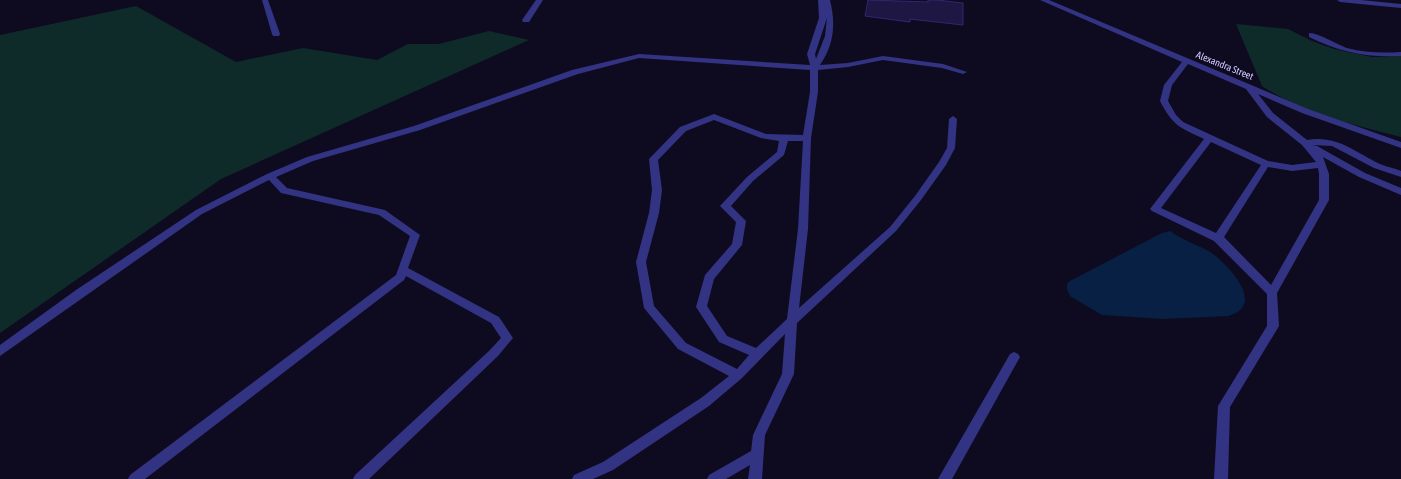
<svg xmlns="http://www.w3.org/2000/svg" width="1401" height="479" font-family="'Asap Condensed',sans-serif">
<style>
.green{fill:#0e2b29}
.water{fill:#082044}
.building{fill:#1e1643;stroke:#332671}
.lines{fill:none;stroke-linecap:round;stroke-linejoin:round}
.minor{fill:#333383;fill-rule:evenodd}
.labels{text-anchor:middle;stroke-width:3.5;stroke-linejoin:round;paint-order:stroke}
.far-street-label{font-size:10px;fill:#d0cbff;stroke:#0e0b21}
</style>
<rect width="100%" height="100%" fill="#0e0b21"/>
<path class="green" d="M136 6 236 62 303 48 377 60 408 44H439L489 31 529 40 221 179 0 333V35Z
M1236 24 1288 29 1312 41 1334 49 1372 57 1401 56V137C1353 125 1303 113 1262 86Z"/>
<path class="water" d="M1170 231C1183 241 1200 245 1213 254 1231 268 1266 306 1228 316L1164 319 1102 315 1070 296 1067 289V284L1070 281 1162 233Z"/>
<path class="building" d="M868 0 928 2V0H937L963 3V25L910 19V22L865 16Z"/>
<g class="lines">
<path class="minor" d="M262 0H268L280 34 279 36H273L272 34Z
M536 0H543L529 22H523L522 20Z
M818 0H830C836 24 834 45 820 65L848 63 883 56 943 64 967 72 963 74 942 68 883 60 848 67 818 70V92L811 138 808 229 799 308 890 227 915 196 939 162 947 148 949 119 953 116 957 119 955 148 946 165 921 200 896 231 797 323 794 374 765 435 762 479H748L750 465 726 479H707L709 475 751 451 753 435 782 374 785 334 742 378 709 406 613 470 593 479H572L574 475 603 462 701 398 729 376 678 349 644 308 636 262 649 213 652 190 649 159 680 127 714 114 766 134 803 135 810 92V70L639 58 578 74 420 130 313 161 276 177 287 188 385 210 420 235 408 268 499 317 513 338 498 356 369 479H353L355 475 490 350 501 338 491 323 406 276 404 280 145 479H128L130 475 396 275 410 236 379 215 281 193 269 180 202 214 0 356V345L76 290 196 210 267 174 307 157 414 126 572 70 639 54 810 65 807 54 819 18ZM827 18 825 36 816 59 815 54ZM714 120 761 138 779 141 777 152 747 177 720 206 736 222 732 244 705 275 696 307 719 342 749 355 737 369 686 343 654 306 646 262 659 213 662 190 658 160 686 131ZM788 141H803L798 229 787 319 756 348 727 336 707 306 714 279 742 245 746 221 731 206 753 181 784 155Z
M1040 0H1049L1308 109 1401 142V148L1302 113 1258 94 1273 113 1307 140C1338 135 1354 152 1380 164 1387 167 1394 168 1401 171V177L1374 168 1332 146 1312 145 1317 146 1365 173 1401 188V195L1359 177 1323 157 1329 174V200L1277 293 1279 326 1230 407 1228 479H1214L1218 406 1267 326V294L1214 241 1152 211 1150 209 1204 139C1179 127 1173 126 1160 101L1164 85 1182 62ZM1188 64 1246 89 1267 117 1302 145 1316 162 1292 165 1268 161 1183 122 1176 115 1168 101 1172 85ZM1211 142 1261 165 1216 233 1161 208ZM1268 167 1292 171 1318 168 1319 174V200L1271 285 1224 237Z
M1337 0H1361L1401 4V8L1340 2Z
M1309 33C1317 32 1338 45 1347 48 1365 53 1383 53 1401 52V56C1368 58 1339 52 1309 37Z
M1014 352 1018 354 1020 357 952 479H938L1010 354Z"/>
</g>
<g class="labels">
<g class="far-street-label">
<text transform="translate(1225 65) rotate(22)" y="4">Alexandra Street</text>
</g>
</g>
</svg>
